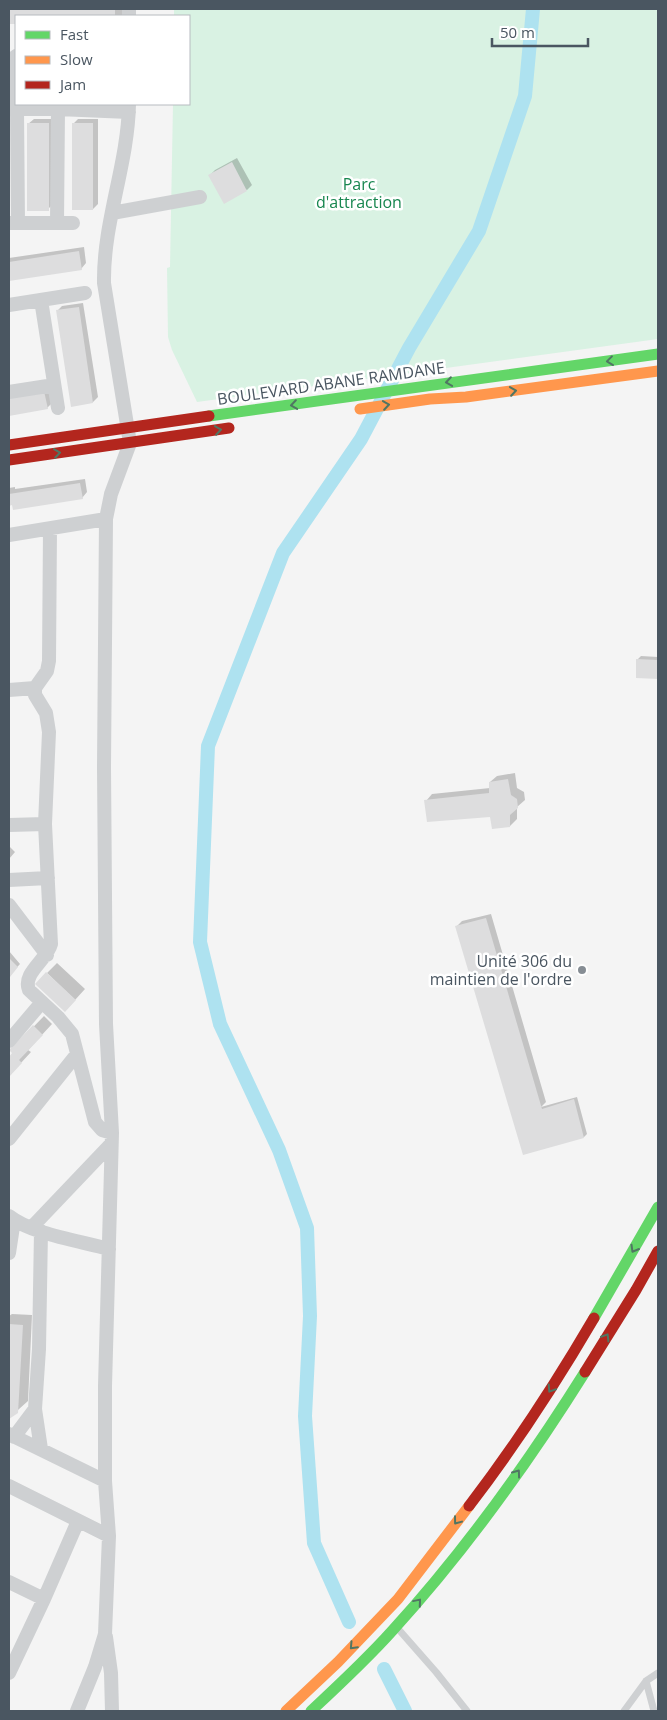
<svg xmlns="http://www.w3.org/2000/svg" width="667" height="1720" font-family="'Open Sans',sans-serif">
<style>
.green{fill:#d9f2e3}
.shadow{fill:#0003}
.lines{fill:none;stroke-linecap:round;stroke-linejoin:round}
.canal{stroke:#aee2f0;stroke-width:14}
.building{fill:#ddddde}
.lane{stroke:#ced0d2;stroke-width:7}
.street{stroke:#ced0d2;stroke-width:14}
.fast{stroke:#63d668;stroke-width:11}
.slow{stroke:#ff974d;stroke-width:11}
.jam{stroke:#b3261e;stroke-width:11}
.oneway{stroke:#507663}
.poi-dot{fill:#868d94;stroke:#fff;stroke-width:2}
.labels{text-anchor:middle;stroke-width:5;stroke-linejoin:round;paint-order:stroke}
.park-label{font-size:16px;fill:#17864f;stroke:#fff}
.street-label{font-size:16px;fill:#4a5661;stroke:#fff}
.poi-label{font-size:16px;fill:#4a5661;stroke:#fff;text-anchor:end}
</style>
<rect width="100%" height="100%" fill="#f4f4f4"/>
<path class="green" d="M174 9H658V339L197 402 172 350 168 337 167 268 170 267 173 104H189V16H174Z"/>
<path class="shadow" d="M9 9H122V15L121 16H16V22L9 23Z
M34 119H53V204L48 209 28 124Z
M78 119H98V204L93 209 73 124Z
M237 158 252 185 247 190 210 175 215 170Z
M84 247 86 263 81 269 9 280V258Z
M83 303 98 397 93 402 72 405 57 311 62 306Z
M49 386 52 403 47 408 9 414V392Z
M85 479 87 492 82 498 9 504V488L15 487V489Z
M641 656 658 657V677H637V660Z
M515 773 517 788 524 792 525 800 517 807V819L510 826 491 815 426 801 432 794 490 788V782L497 776Z
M9 846 15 852 9 859Z
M491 914 546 1102 541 1107 577 1097 587 1134 584 1137 524 1153 457 926 462 921Z
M9 951 20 964 10 975 9 974Z
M57 963 85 989 75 1000 47 973Z
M44 1016 52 1024 28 1050 31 1052 9 1076V1059L14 1053 11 1050Z
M12 1314 32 1315 28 1401 9 1418V1316Z"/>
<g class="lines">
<path class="canal" d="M349 1622 314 1543 305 1416 310 1316 307 1228 279 1150 220 1024 200 942 208 746 283 553 361 439 409 348 479 231 525 96 533 9
M384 1669 405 1711"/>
</g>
<path class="building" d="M9 9H115V16H16V24H9Z
M27 123H49V211H27Z
M72 123H93V210H72Z
M232 162 247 191 224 204 208 175Z
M79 251 82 270 9 281V262Z
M79 307 93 403 71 407 56 310Z
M44 391 48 409 9 416V396Z
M80 483 83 499 13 510 12 505 9 506V494Z
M636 659 658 660V679L636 678Z
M508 779 511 795 517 799 518 808 510 815V827L492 829 490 817 427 822 424 800 489 793V782Z
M486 918 542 1109 574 1099 584 1138 523 1155 455 926Z
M9 958 18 967 10 977 9 976Z
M46 972 76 1000 65 1012 35 984Z
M33 1025 43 1035 19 1060 22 1063 9 1077V1057L12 1053 9 1050Z
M9 1324 23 1325 18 1413 9 1419Z"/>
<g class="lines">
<path class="lane" d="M400 1631 436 1672 467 1711
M646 1681 654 1711
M624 1711 646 1681 658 1673"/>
<path class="street" d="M129 16V9
M16 56 12 59 11 62 17 110 18 223
M9 109H58L129 112
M112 213 200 197
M9 223H73
M57 223 58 109
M41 300 58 408
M9 305 85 293
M9 392 54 385
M9 535 106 519
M35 688V695L46 713 49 732 45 824 51 944C47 960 22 973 29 990L58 1017 72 1034 95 1122 102 1130 112 1133
M9 690 35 688 47 671 49 661 50 529
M9 825 45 824
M9 880 48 878
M9 905 47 955
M9 1041 42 1002
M9 1139 77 1054
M9 1216C31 1234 81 1241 109 1249
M31 1228 111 1144
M41 1231 39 1349 35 1409 41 1449
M9 1253 14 1220
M9 1434 105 1481
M14 1437 35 1409
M9 1486 109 1536
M9 1582 44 1599
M106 1637 111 1673 112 1711
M9 1673 44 1599 78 1521
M77 1711 95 1667 105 1634 109 1536 105 1481V1386L112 1133 106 1024 104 767 106 519 111 494 130 443 104 283C103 222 128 164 129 104"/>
<path class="fast" d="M209 416 658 354
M594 1318 658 1207
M311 1711C339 1685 367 1659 392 1631 465 1551 528 1463 585 1372"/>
<path class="slow" d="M360 409 430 399 466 397 658 371
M286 1711 338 1662 398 1599 469 1506"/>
<path class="jam" d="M9 445 209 416
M9 460 229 428
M585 1372 636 1290 658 1251
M469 1506C515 1446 556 1383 594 1318"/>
</g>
<defs><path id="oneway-chevron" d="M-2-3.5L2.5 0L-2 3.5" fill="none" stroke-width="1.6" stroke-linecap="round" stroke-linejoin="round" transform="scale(1.25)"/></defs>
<g class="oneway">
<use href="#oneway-chevron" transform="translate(610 361) rotate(173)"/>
<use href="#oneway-chevron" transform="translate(449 382) rotate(172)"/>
<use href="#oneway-chevron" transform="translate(513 391) rotate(-8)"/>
<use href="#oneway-chevron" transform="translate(294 405) rotate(172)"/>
<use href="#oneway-chevron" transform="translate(386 405) rotate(-8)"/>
<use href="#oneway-chevron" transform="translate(218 430) rotate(-8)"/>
<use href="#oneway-chevron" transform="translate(57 453) rotate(-8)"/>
<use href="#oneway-chevron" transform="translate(634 1249) rotate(120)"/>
<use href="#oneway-chevron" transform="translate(606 1337) rotate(-58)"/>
<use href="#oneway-chevron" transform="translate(551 1389) rotate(123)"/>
<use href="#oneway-chevron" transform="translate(517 1473) rotate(-54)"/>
<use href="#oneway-chevron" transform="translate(457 1521) rotate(127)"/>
<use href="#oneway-chevron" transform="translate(418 1602) rotate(-50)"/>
<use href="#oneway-chevron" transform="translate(353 1646) rotate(133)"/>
</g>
<circle class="poi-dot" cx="582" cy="970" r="5"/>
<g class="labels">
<g class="park-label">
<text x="359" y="190">Parc<tspan x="359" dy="18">d'attraction</tspan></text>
</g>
<g class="street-label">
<text transform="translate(331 383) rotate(-8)" y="6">BOULEVARD ABANE RAMDANE</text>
</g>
<g class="poi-label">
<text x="572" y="967">Unité 306 du<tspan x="572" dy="18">maintien de l'ordre</tspan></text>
</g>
</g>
<rect width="667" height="1720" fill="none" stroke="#4a5661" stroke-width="20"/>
<rect x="15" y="15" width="175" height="90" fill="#ffffff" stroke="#b7bbc0"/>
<rect x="25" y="31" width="25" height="8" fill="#63d668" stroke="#b7bbc0"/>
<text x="60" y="40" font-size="15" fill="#4a5661">Fast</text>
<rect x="25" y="56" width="25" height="8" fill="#ff974d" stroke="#b7bbc0"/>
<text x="60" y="65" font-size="15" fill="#4a5661">Slow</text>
<rect x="25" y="81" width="25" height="8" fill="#b3261e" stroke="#b7bbc0"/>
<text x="60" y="90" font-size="15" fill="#4a5661">Jam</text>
<path d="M492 38v8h96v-8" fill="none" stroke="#4a5661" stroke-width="2.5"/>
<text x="500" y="38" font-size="15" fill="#4a5661" stroke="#ffffff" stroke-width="4" paint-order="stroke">50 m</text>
</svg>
